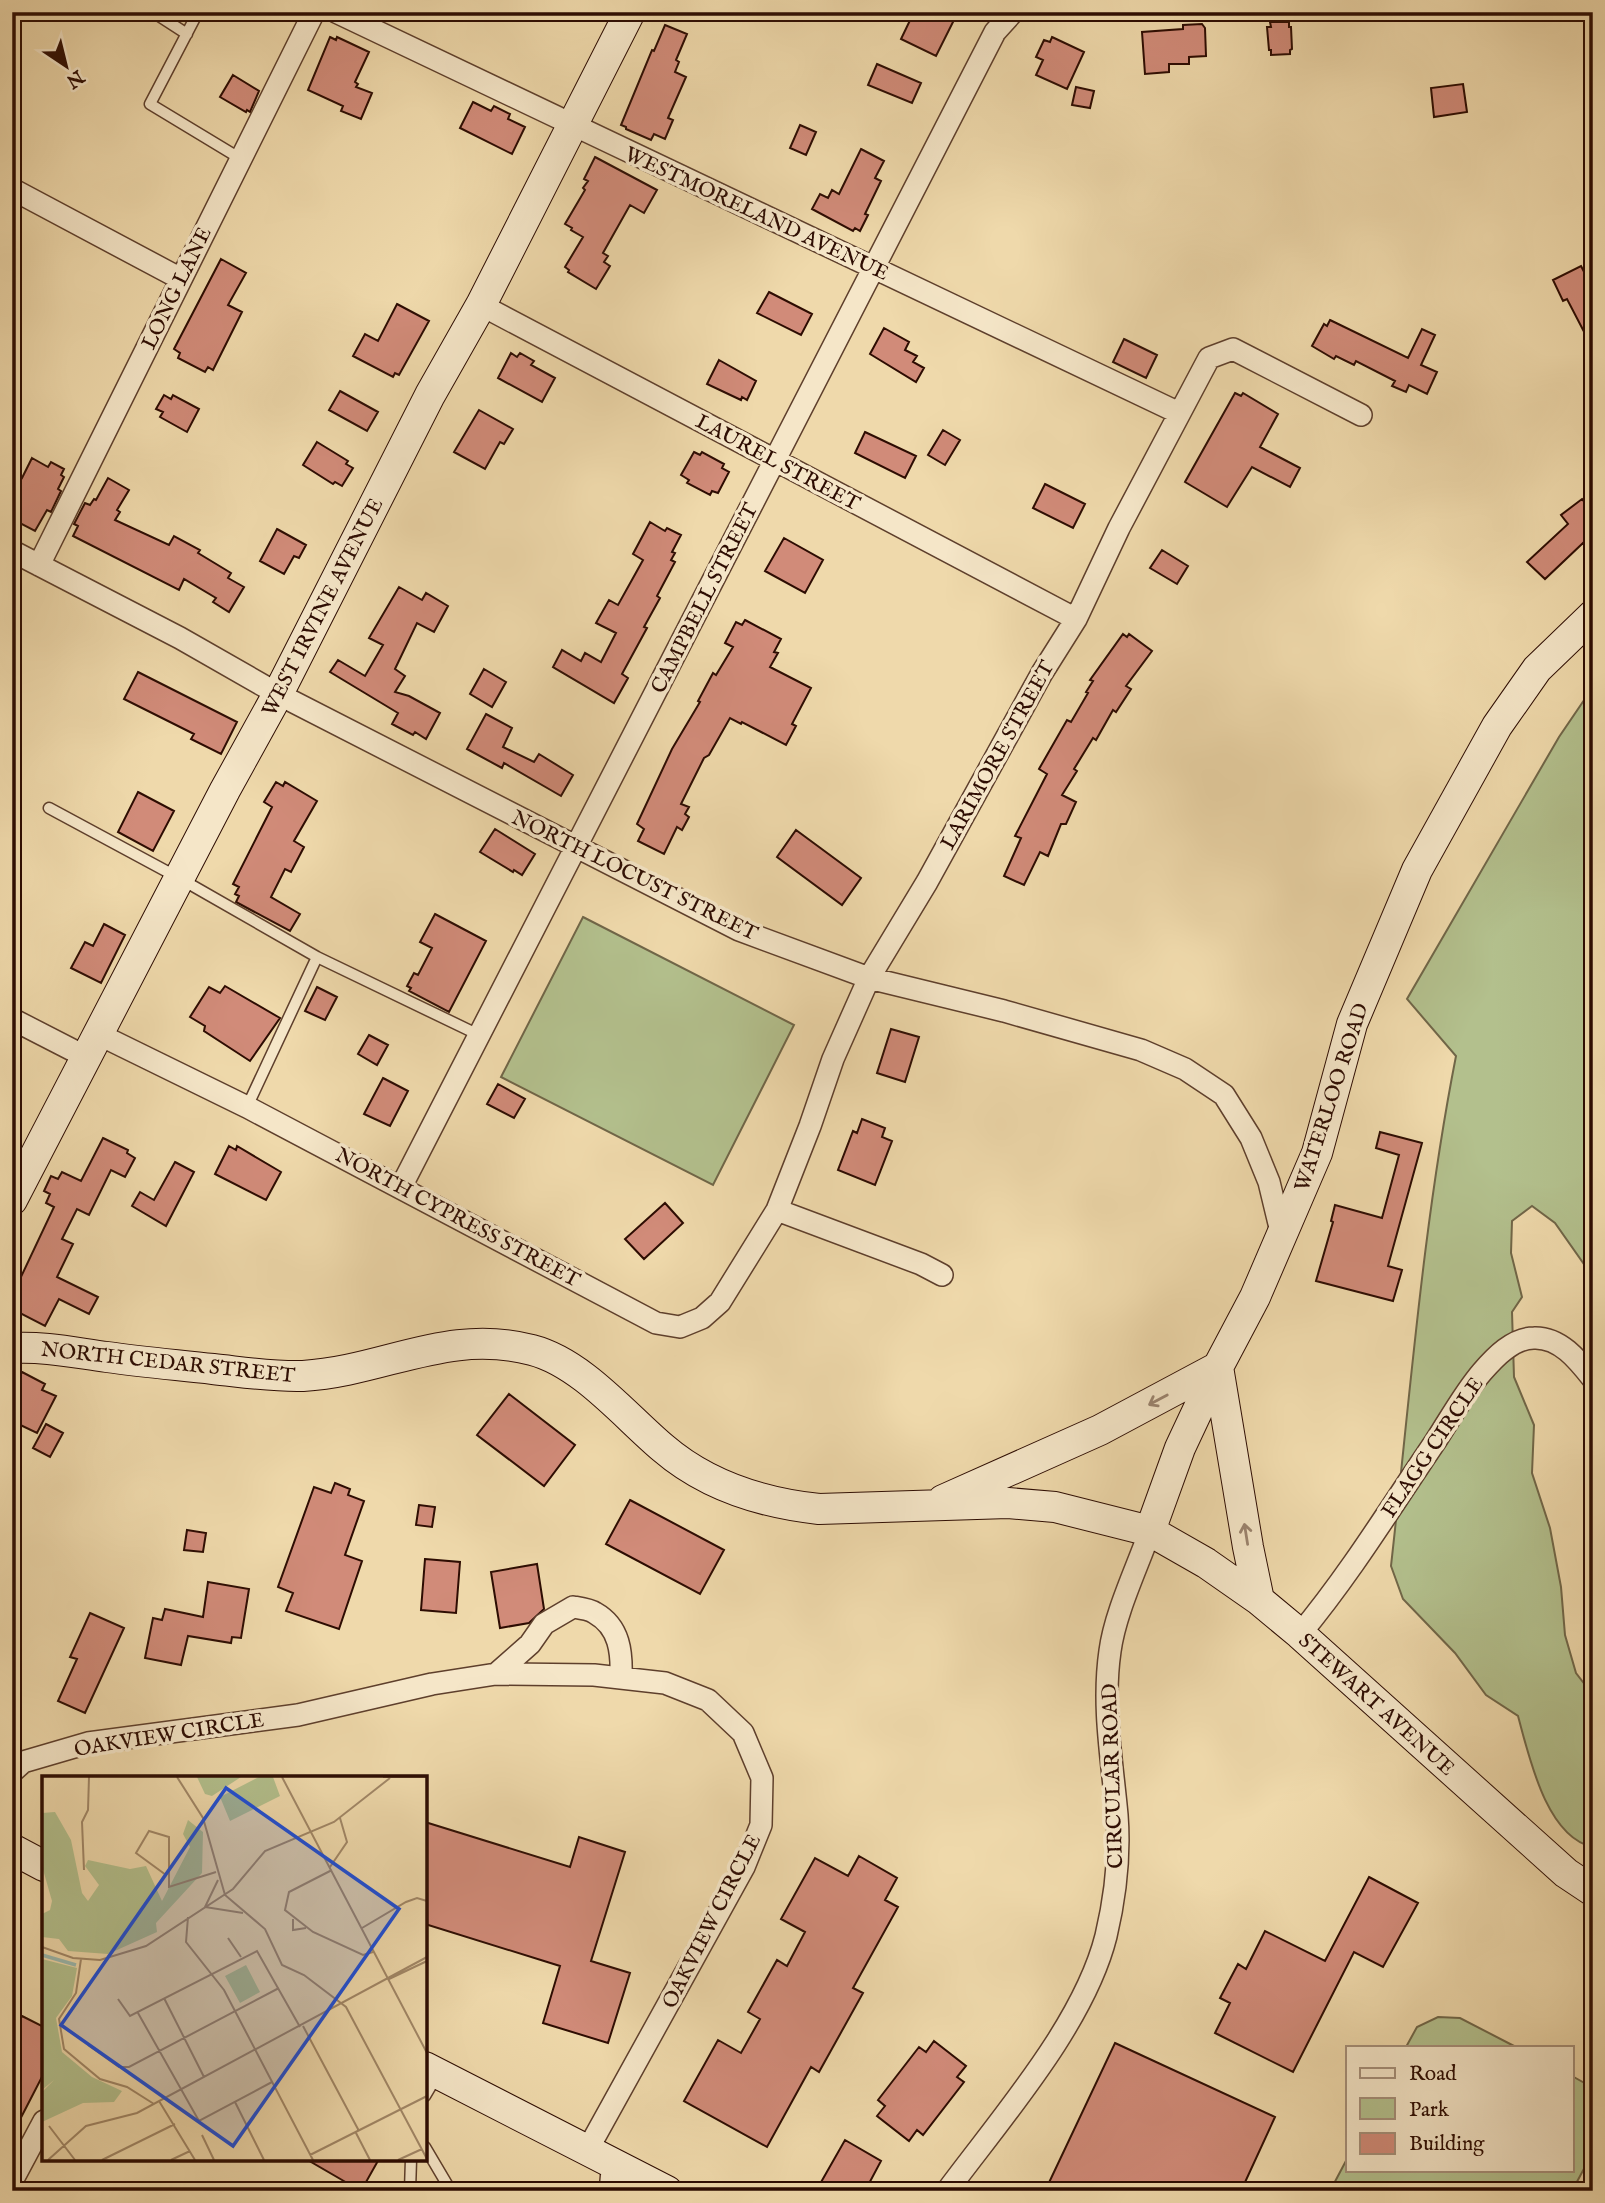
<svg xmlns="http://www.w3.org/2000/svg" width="1605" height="2203" font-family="'IM FELL English',serif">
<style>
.green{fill:#b3c08d;stroke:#706648;stroke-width:2}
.building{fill:#d18b79;stroke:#2d0c02;stroke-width:2}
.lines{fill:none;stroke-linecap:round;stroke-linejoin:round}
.lane-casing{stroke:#5e3f2c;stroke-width:13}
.street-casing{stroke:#5e3f2c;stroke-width:24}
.secondary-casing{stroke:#2d0c02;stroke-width:32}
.lane{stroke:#f5e6c8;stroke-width:10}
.street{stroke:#f5e6c8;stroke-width:21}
.secondary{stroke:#f5e6c8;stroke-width:30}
.oneway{stroke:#9b846f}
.labels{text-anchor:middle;stroke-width:7;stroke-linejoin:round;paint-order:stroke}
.street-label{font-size:21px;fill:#2d0c02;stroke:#f5e6c8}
.inset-river{fill:none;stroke:#9ab9af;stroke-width:3.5}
.inset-road{fill:none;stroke:#a18767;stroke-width:2}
.view{fill:#1d4ed8;fill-opacity:0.15;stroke:#1d4ed8;stroke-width:3.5}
.inset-edge{fill:none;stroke:#2d0c02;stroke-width:3.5}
</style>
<rect width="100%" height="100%" fill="#efd9ab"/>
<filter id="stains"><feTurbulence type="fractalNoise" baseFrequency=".00286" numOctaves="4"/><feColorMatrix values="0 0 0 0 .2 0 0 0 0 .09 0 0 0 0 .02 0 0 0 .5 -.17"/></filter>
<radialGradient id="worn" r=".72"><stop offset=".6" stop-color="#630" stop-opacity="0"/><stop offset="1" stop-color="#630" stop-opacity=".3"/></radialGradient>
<path class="green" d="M1593 687V1277L1555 1223 1532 1206 1512 1221 1511 1253 1522 1297 1512 1312 1514 1377 1534 1425 1532 1473 1550 1528 1561 1587 1565 1635 1576 1673 1593 1695V1847C1546 1837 1529 1756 1518 1716L1486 1695 1455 1653 1403 1599 1391 1566C1410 1396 1423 1224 1456 1056L1407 999 1559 737Z
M583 917 794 1025 713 1185 501 1077Z
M1438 2017 1460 2018 1516 2047H1406L1417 2027Z
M1572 2076 1588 2085 1593 2091V2152L1572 2191H1330L1348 2157V2170H1572Z"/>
<path class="building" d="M914 12H958L936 56 901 39Z
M1270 22H1289V27H1291L1292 49 1290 50V54L1271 55V50H1269L1267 27H1271Z
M1202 24 1205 28 1206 56 1189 57V64H1169V72L1145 74 1142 32 1183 29V25Z
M665 25 687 34 676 60 679 62 675 72 686 77 668 118 673 120 665 139 654 134 651 140 626 129V127L621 125 652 50 654 51Z
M330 37 336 40 337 37 369 52 355 82 358 84 356 87 372 93 361 119 341 111 343 106 308 90Z
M1052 37 1084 52 1067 89 1036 75 1043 60 1036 57 1044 40 1050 42Z
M877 64 921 83 912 103 868 85Z
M233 75 259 91 250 112 247 110 246 112 220 97Z
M1463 84 1467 112 1434 117 1431 88Z
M1076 87 1094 91 1090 108 1072 105Z
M473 102 491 111 494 106 510 114 508 119 525 127 512 154 460 128Z
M800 125 816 132 806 155 790 148Z
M861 149 884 161 875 178 881 181 865 214 868 215 860 231 855 228 853 231 812 209 820 194 828 198 832 190 839 194Z
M595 157 657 190 644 213 630 205 603 253 608 256 604 262 610 266 596 289 568 272 569 270 565 267 583 237 571 230 572 228 565 224 585 190 583 188 588 181 584 179Z
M221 259 246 273 228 305 242 312 213 370 208 367 205 372 178 358 180 353 174 349Z
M1581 266 1593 289V349L1567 299 1563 301 1553 280Z
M769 292 812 314 801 335 757 313Z
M397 304 429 321 399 375 395 373 393 377 353 356 365 334 378 341Z
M1330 320 1408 358 1422 329 1435 335 1421 365 1437 372 1427 394 1409 385 1406 392 1392 386 1395 381 1356 361 1354 365 1336 356 1334 359 1312 346 1324 324 1327 326Z
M884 328 909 342 905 350 917 356 913 362 924 368 916 382 870 354Z
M1124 339 1157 355 1146 378 1113 362Z
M511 353 517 357 520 353 534 361 531 365 555 378 542 402 498 378Z
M719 360 756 381 747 400 742 397 741 400 707 384Z
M340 391 378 412 367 431 329 410Z
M1235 393 1241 396 1243 393 1278 414 1260 447 1300 468 1290 487 1252 467 1227 507 1185 482Z
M164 395 171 399 173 395 199 409 187 432 160 417 163 412 156 409Z
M479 410 513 429 504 444 500 442 485 469 454 452Z
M943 430 960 440 945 465 928 455Z
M865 432 916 456 905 478 855 453Z
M317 442 348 461 346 464 353 468 342 486 335 482 333 484 303 465Z
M694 452 700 455 702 452 724 464 722 468 729 472 718 493 712 491 710 495 687 483 689 480 681 475Z
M32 458 48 467 51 462 64 469 61 475 64 477 58 489 61 491 51 512 47 510 35 531 12 519V484L17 475 22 478Z
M108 478 129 490 117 510 120 512 115 520 169 545 174 536 200 550 198 553 231 573 228 578 244 587 229 612 213 602 216 598 184 579 179 590 73 536 78 526 74 524 85 503 90 505 94 499 96 500Z
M1045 484 1085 504 1073 528 1033 508Z
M1582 499 1593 512V555L1583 543 1545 579 1527 562 1568 524 1561 515Z
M650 522 665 531 667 528 681 535 672 552 675 553 671 560 675 562 657 596 660 598 644 627 647 628 622 674 628 678 614 703 553 667 562 650 581 661 585 653 601 662 616 633 596 623 609 600 618 605 643 560 633 554Z
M277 529 306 545 299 558 294 556 284 574 260 561Z
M784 538 823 560 805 593 765 571Z
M1162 550 1188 566 1177 584 1150 568Z
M399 587 422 600 426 593 448 606 434 632 417 623 395 669 405 676 395 692 409 696 440 713 426 739 415 732 413 735 392 724 398 713 330 672 338 660 365 676 383 645 369 638Z
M745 620 781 639 774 652 778 653 770 667 811 688 792 724 796 726 786 745 742 722 741 724 730 718 709 755 704 758 681 804 689 807 685 814 689 817 682 830 677 827 664 854 638 841 644 829 637 824 672 749 700 702 698 701 713 673 716 675 733 647 725 643 736 622 742 625Z
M1123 634 1127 637 1129 634 1152 651 1126 686 1131 689 1116 712 1113 710 1096 740 1093 738 1074 769 1077 771 1062 795 1076 802 1066 824H1061L1048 856 1040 852 1024 885 1004 876 1021 838 1015 836 1047 774 1039 769 1067 720 1071 722 1088 693 1086 692 1093 681 1090 680Z
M484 669 506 682 492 707 470 694Z
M138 672 237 722 221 754 191 739 194 734 124 699Z
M486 714 512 728 503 747 534 762 539 754 573 775 561 796 504 763 502 768 467 749Z
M276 782 283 786 285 782 317 801 294 841 304 847 291 872 285 869 271 897 300 914 290 931 236 902 239 896 235 894 239 887 233 884 272 807 264 802Z
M138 792 174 811 153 851 118 832Z
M495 829 535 854 522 875 514 870 513 872 480 852Z
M796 830 861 878 842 905 777 857Z
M435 914 486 941 449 1012 409 991 411 988 407 986 414 973 418 975 432 948 420 942Z
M104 924 125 935 101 983 71 968 85 942 93 946Z
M225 986 280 1018 250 1061 204 1031 205 1026 190 1017 209 987 220 993Z
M317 987 337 997 325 1020 305 1011Z
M891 1029 919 1037 905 1082 877 1073Z
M369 1035 388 1045 377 1065 358 1054Z
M383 1078 408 1091 390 1126 364 1114Z
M498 1084 525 1099 514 1118 487 1104Z
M862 1119 885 1128 882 1137 892 1141 875 1185 838 1170 853 1131 857 1133Z
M1380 1132 1422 1143 1388 1266 1402 1270 1393 1301 1316 1281 1333 1222 1331 1221 1335 1205 1382 1218 1399 1155 1376 1148Z
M103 1138 128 1150 127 1153 135 1158 125 1177 111 1170 89 1215 77 1209 62 1239 73 1244 57 1277 98 1297 89 1314 59 1299 45 1326 12 1309V1288L18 1278 20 1279 54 1207 46 1203 50 1194 44 1191 51 1176 58 1179 62 1172 81 1181Z
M229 1146 236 1150 237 1146 281 1172 266 1200 215 1174Z
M175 1162 194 1172 166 1226 132 1206 140 1192 154 1200Z
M665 1203 683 1223 644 1259 625 1239Z
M22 1372 45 1384 42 1390 56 1396 37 1433 12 1421V1392Z
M509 1394 575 1445 544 1486 477 1435Z
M46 1424 63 1433 50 1457 33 1448Z
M335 1483 350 1489 348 1495 364 1501 345 1555 362 1561 339 1629 286 1611 293 1593 278 1587 314 1487 331 1493Z
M630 1500 724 1550 700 1594 606 1544Z
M419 1505 435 1507 432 1527 416 1525Z
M187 1530 206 1533 203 1552 184 1550Z
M425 1559 460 1562 456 1613 421 1610Z
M537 1564 544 1609 529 1623 500 1628 491 1572Z
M208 1582 249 1589 241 1638 232 1637 231 1643 188 1636 181 1665 145 1658 153 1618 162 1620 165 1609 203 1617Z
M90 1613 124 1628 85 1713 58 1701 77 1659 70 1657Z
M425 1822 570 1867 579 1837 625 1852 591 1961 630 1973 608 2043 543 2023 560 1966 425 1924Z
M859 1856 897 1878 885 1900 898 1907 853 1988 863 1993 819 2072 811 2067 767 2147 684 2101 718 2040 741 2053 760 2019 748 2012 777 1960 787 1966 805 1932 781 1919 815 1858 848 1876Z
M1369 1877 1418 1903 1383 1967 1354 1952 1293 2072 1215 2033 1230 2003 1220 1998 1238 1964 1246 1969 1265 1931 1325 1961Z
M22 2016 44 2027V2073L12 2135V2036Z
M934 2041 966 2066 957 2077 964 2082 923 2135 917 2130 909 2141 877 2116 885 2106 878 2100 919 2047 926 2052Z
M1115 2043 1275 2117 1241 2191H1045Z
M845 2140 881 2161 865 2191H816Z
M306 2159H379L361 2191Z"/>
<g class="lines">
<defs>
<path id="lane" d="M153 12 187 34
M198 12 150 104 241 159
M49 808 179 878 317 957 479 1035
M247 1107 317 957
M425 2096 438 2074
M425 2147 451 2191
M410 2191 411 2159"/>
<path id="street" d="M336 12 1179 413
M12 189 181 279
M481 305 1076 619
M12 551 180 638 278 694 739 930 869 978 1004 1011 1141 1050 1185 1069 1224 1095 1251 1138 1269 1182 1282 1236
M39 565 314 12
M12 1019 86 1057
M98 1034 247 1107 656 1323 680 1327 702 1318 720 1302 777 1210 810 1126 833 1059 869 978 927 882 1042 673 1076 619 1119 528 1209 358 1233 349 1361 415
M401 1187 995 32 1013 12
M777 1210 921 1264 942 1275
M1300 1634C1350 1574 1391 1507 1435 1442 1450 1419 1464 1393 1482 1372 1495 1357 1513 1338 1534 1338 1560 1337 1578 1360 1593 1379
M496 1674 530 1644 544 1624 573 1607C579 1608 589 1609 595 1613 620 1627 622 1653 621 1678
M12 1772 23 1762 88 1743 298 1715 432 1684 496 1674 594 1675 665 1683 708 1700 743 1733 762 1778 761 1825 744 1867 588 2149
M12 2181 44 2121
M610 2191 613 2161
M947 2191C1001 2118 1084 2024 1106 1936 1115 1898 1120 1854 1117 1815 1112 1760 1102 1706 1110 1651 1115 1613 1137 1568 1150 1531"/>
<path id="secondary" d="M12 1200 225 790 278 694 430 395 481 305 630 12
M12 1348C44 1346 76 1353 107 1357 142 1362 178 1365 213 1369 242 1372 273 1377 303 1376 385 1371 447 1328 532 1350 582 1363 625 1416 663 1448 706 1485 763 1503 819 1509L1008 1503 1055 1507 1150 1531 1206 1563 1259 1600 1300 1634 1566 1873 1593 1891
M943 1500 1100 1430 1218 1367 1248 1547 1259 1600
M1150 1531 1180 1448 1218 1367 1255 1297 1317 1153 1352 1024 1417 870 1497 726 1537 669 1593 615
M12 1849 44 1866
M425 2067 667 2191"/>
</defs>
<use href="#lane" class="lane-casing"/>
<use href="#street" class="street-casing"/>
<use href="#secondary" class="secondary-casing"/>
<use href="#lane" class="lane"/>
<use href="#street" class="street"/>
<use href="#secondary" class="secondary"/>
</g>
<defs><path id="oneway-shaft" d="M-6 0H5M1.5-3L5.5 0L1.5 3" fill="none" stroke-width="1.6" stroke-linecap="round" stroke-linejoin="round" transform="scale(1.75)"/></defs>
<g class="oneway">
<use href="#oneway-shaft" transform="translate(1158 1400) rotate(152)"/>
<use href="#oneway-shaft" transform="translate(1246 1534) rotate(-99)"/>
</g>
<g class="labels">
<g class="street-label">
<text transform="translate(757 213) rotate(25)" y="7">WESTMORELAND AVENUE</text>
<text transform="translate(176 288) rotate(-64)" y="7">LONG LANE</text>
<text transform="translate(778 462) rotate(28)" y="7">LAUREL STREET</text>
<text transform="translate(704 598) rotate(-63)" y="7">CAMPBELL STREET</text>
<text transform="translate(322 607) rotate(-63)" y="7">WEST IRVINE AVENUE</text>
<text transform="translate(997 755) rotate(-61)" y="7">LARIMORE STREET</text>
<text transform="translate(635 875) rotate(26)" y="7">NORTH LOCUST STREET</text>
<text transform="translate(1331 1097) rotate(-72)" y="7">WATERLOO ROAD</text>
<text transform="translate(458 1217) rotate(28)" y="7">NORTH CYPRESS STREET</text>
<text transform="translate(168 1362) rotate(6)" y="7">NORTH CEDAR STREET</text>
<text transform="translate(1432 1447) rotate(-56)" y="7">FLAGG CIRCLE</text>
<text transform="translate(1377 1704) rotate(42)" y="7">STEWART AVENUE</text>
<text transform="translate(169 1734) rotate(-9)" y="7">OAKVIEW CIRCLE</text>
<text transform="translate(1112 1776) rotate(-92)" y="7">CIRCULAR ROAD</text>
<text transform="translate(711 1921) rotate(-63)" y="7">OAKVIEW CIRCLE</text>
</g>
</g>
<g transform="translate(42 1776)">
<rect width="385" height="385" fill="#efd9ab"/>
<path d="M155 1H199L170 20 163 18ZM217 1H231L238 20 188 45 178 21ZM13 36 29 64 40 117 46 125 57 109 43 90 46 84 88 93 104 90 120 125 148 71 141 58 146 44 161 56 160 97 114 147 115 156 66 178 26 175 17 163 0 161V138L8 134 10 125 0 90V37ZM0 183 35 192 30 220 14 242 20 276 50 301 80 315 72 326 41 327 0 346V316L12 304 0 314ZM204 189 218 216 198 227 183 200Z" fill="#b3c08d"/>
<path class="inset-river" d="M0 179 34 189"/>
<path class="inset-road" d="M135 1 161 42 183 119 223 153 240 189 262 199 304 231 385 383M240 1 385 277M341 1H385M288 91 305 66 298 42M42 94 40 46 46 34 47 1M290 94 247 116 243 134 271 156 321 179 331 176M124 99 94 77 107 55 127 61V111L174 96M176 104 163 131 201 137M146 141 144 166 182 214 271 384M251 143V154L264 152M320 152 364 126 375 122 385 125M186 162 199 181M0 171 31 182 58 184 104 170 191 113 223 75 292 46 348 2M39 183 34 217 17 243 22 273 58 303 85 311 112 328M347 203 385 185M122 222 162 301M76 223 88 240 215 175 258 251M96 237 157 345 230 306M261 250 317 355M46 269 77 291H87L237 212M117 325 153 384M193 326 222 384M7 350 33 384M314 357 328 384M160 359 172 384M268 379 385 320M6 384 44 350 95 337 385 181M60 384 133 348M129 384 148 375M356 384 380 373"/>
<path class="view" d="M184 12 357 133 191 370 19 249Z"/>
<rect width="385" height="385" class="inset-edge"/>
</g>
<rect width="1605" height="2203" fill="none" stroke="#efd9ab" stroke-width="42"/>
<rect x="14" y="14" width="1577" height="2175" fill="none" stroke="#2d0c02" stroke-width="3.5"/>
<rect x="21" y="21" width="1563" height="2161" fill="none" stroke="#2d0c02" stroke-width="2"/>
<rect x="1346" y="2046" width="228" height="126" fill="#f5e6c8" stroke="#a58f79" stroke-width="2"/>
<rect x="1360" y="2068" width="35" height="10" fill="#f5e6c8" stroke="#a58f79" stroke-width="2"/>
<text x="1409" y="2080" font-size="21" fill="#2d0c02">Road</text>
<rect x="1360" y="2098" width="35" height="21" fill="#b3c08d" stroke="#a58f79" stroke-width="2"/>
<text x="1409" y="2116" font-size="21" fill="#2d0c02">Park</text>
<rect x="1360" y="2133" width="35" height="21" fill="#d18b79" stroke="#a58f79" stroke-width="2"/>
<text x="1409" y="2150" font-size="21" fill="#2d0c02">Building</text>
<g transform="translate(66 66) rotate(145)" stroke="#f5e6c8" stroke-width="5" paint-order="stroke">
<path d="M0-5L12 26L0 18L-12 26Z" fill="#2d0c02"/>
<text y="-10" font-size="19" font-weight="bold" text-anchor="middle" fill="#2d0c02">N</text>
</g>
<rect width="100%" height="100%" filter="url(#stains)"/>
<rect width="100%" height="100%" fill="url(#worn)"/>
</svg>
